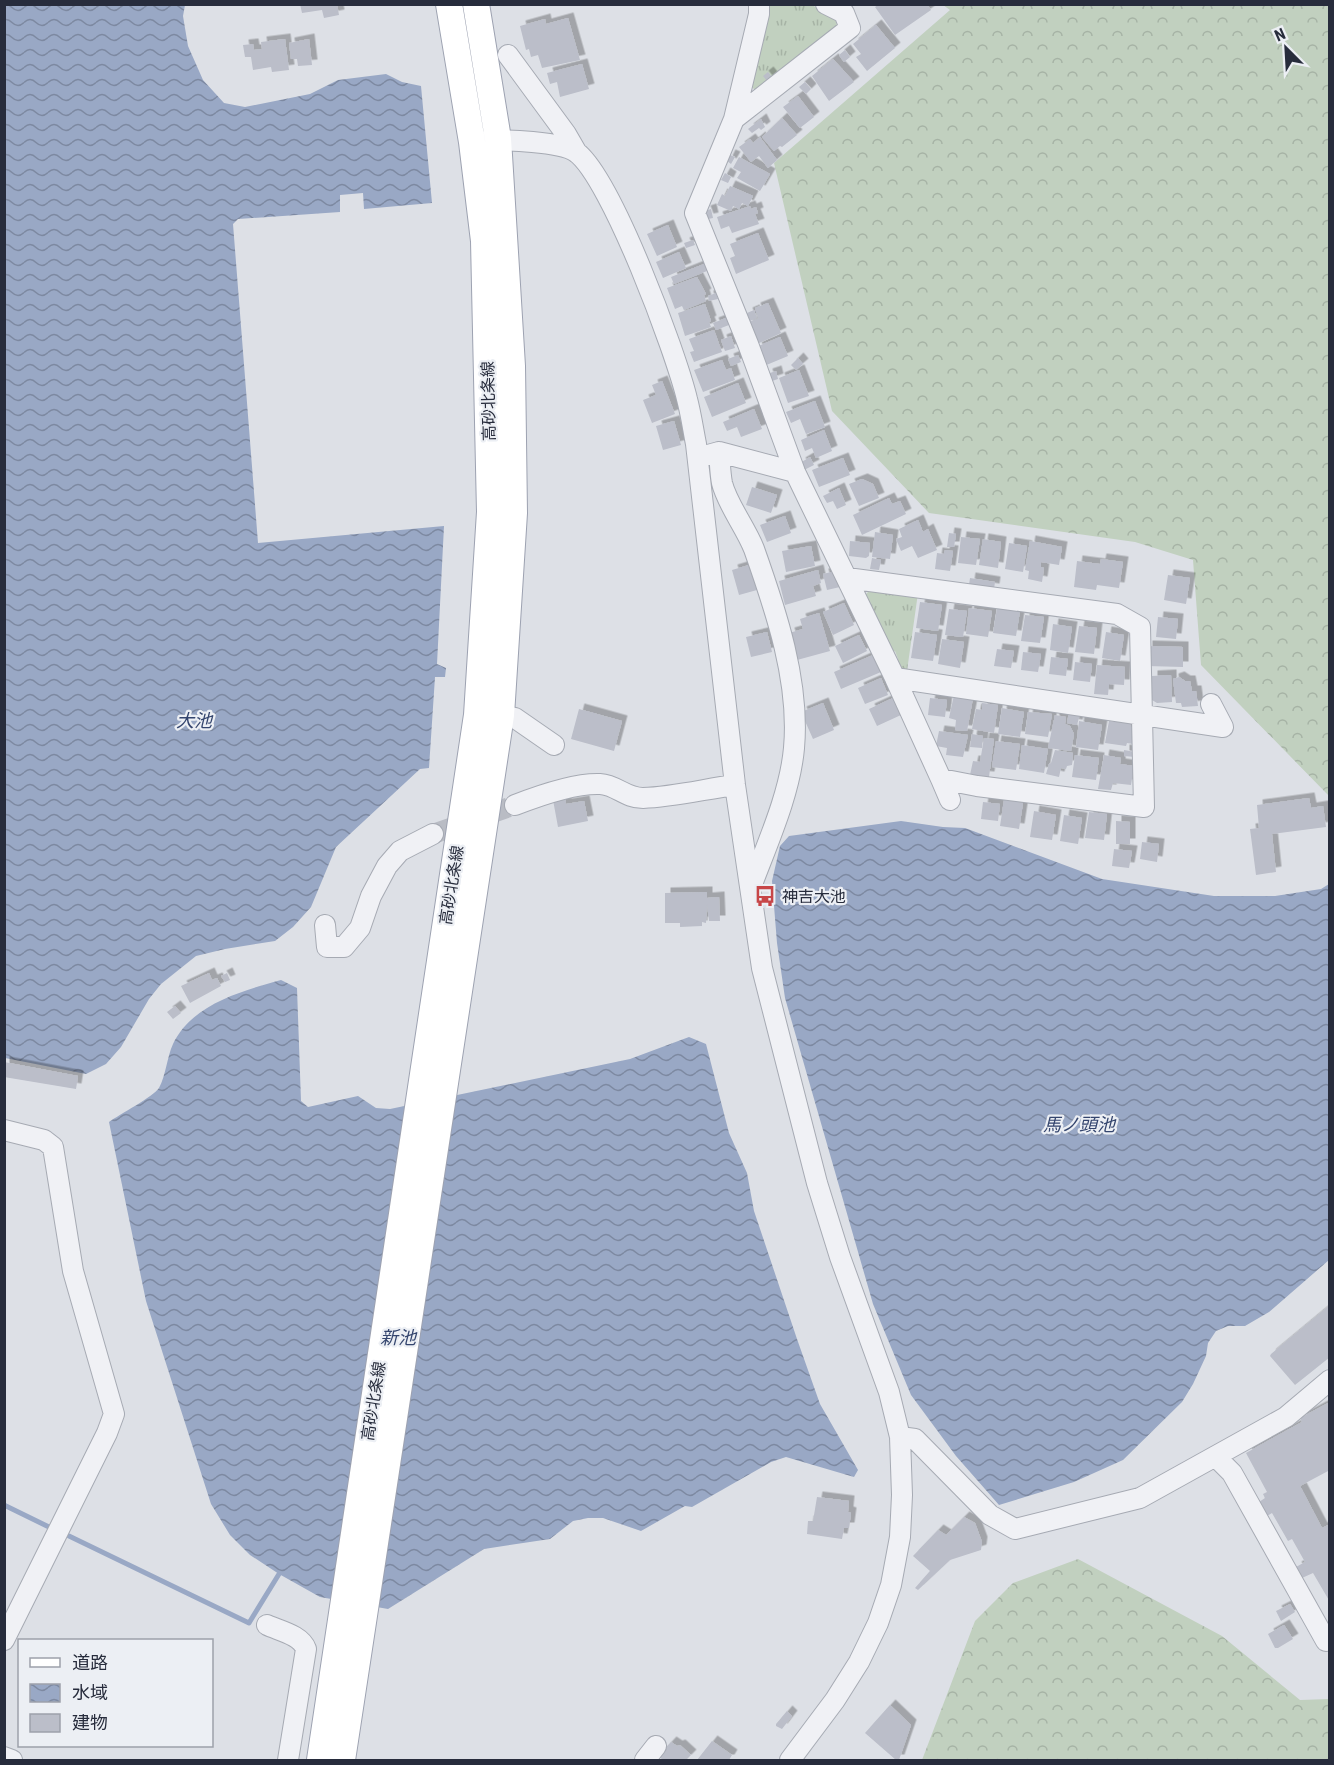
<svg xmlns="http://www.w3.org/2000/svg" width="1334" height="1765" font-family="'Roboto Condensed','Noto Sans JP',sans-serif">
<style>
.grass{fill:url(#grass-tufts)}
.forest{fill:url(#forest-crowns)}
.water{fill:url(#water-waves)}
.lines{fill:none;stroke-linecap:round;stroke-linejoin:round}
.stream{stroke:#99a8c5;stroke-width:5}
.building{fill:#bbbec9;filter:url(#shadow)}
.minor-tunnel{stroke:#b9bcc4;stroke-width:20;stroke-dasharray:20 10;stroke-linecap:butt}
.minor-casing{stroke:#a6aab3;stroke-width:22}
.major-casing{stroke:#9da2b1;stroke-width:28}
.minor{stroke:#f0f1f5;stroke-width:20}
.major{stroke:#fff;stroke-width:26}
.labels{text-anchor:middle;stroke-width:4.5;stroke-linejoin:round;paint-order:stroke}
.street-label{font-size:16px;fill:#272c3c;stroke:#eceff4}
.poi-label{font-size:16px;fill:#272c3c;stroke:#eceff4;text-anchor:start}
.water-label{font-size:18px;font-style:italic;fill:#34456e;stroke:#eceff4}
</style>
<defs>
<pattern id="grass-tufts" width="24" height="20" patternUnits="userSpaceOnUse" patternTransform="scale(1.5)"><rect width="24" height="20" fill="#c1d0bf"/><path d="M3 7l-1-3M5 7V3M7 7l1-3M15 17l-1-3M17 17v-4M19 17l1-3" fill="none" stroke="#a6b3a5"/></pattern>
<pattern id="forest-crowns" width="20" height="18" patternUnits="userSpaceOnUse" patternTransform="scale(1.5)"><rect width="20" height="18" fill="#c1d0bf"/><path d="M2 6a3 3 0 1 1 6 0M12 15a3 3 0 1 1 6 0" fill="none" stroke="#a6b3a5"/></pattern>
<pattern id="water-waves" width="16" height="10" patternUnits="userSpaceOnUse" patternTransform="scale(1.5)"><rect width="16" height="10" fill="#99a8c5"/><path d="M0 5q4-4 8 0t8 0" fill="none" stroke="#7d89a1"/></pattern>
<filter id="shadow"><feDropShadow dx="5.5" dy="-5.5" stdDeviation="0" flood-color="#0004"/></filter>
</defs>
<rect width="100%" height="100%" fill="#dde0e6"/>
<path class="grass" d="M767 5H812L835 18 838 28 759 92 751 87Z
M873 587 918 593 907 671 897 666 893 661 898 659 895 651 890 653 863 597Z"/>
<path class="forest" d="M943 5H1329V796L1201 665 1193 560 1135 542 929 513 832 411 774 163 950 10Z
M1078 1559 1222 1636 1300 1700 1329 1699V1760H922L975 1621 1013 1583Z"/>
<path class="water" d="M4 5H185L183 16 188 46 203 80 224 103 245 107 310 94 338 80 386 74 402 82 421 86 432 203 364 209 363 193 340 195V212L238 219 233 224 258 543 444 526 437 664 446 668 445 677H435L429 768 420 769 336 847 311 907 293 927 275 941 225 949 196 956 161 984 149 999 121 1047 106 1064 86 1074 5 1058Z
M901 821 943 827 965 828 1102 879 1214 896H1275L1321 889 1329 884V1260L1269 1312 1245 1326H1228L1216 1331 1208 1343 1206 1356 1193 1384 1182 1402 1123 1460 1074 1482 999 1505 956 1456 911 1395 873 1304 785 998 777 943 772 881 780 846 789 836Z
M281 980 297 988 301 1101 308 1107 358 1096 376 1108 390 1109 630 1059 689 1037 706 1044 729 1133 747 1173 754 1211 797 1339 820 1404 858 1470 854 1477 786 1457 771 1462 692 1507 685 1506 641 1531 603 1518H588L573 1521 550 1539 484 1549 388 1609 320 1597 279 1574 250 1555 230 1535 211 1504 146 1301 109 1122C119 1115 154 1096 159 1088 166 1075 167 1057 173 1044 192 1004 242 991 281 980Z"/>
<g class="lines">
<path class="stream" d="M4 1505 51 1528
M69 1536 249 1623 279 1574"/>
</g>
<path class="building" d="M300 4H337L339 15 324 18 322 10 302 13Z
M879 4H927L931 10 895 35 875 7Z
M568 18 580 60 542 68 538 55 531 57 529 49 526 50 520 26 545 19 546 24Z
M876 25 895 48 867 71 856 57 861 54 853 44Z
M285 39 289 70 272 72 271 67 253 70 251 57H245L243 45 253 44 254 50 262 49 261 42Z
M309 39 312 65 298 66 297 59H291L289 43Z
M845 50 850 57 844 62 839 55Z
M833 59 854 82 829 101 812 76Z
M582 64 589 89 560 97 557 82 550 84 547 73Z
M768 72 772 77 767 81 763 76Z
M805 82 811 89 806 94 799 87Z
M798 96 814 117 800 128 783 107Z
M782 118 797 135 782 147 780 146 774 151 762 137Z
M761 119 765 127 761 130 759 128 752 133 748 129Z
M760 137 777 160 768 168 759 156 751 162 739 147 750 139 753 143Z
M730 155 735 157 731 164 727 161Z
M739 157 770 174 760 191 737 178 741 172 733 168Z
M725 173 731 177 728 183 721 180Z
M730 186 753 196 748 206 742 203 739 209 733 206 731 211 717 205 722 194 725 196Z
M750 206 751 209 756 207 758 213 755 214 759 224 732 233 729 226 721 229 717 217Z
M711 209 713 218 708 219 705 211Z
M668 225 677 247 657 256 647 234Z
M758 233 769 260 736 274 730 258 735 256 730 244Z
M693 240 695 245 686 248 684 243Z
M679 252 686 268 663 278 656 262Z
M704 264 707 271 674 284 671 277Z
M697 277 706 294 704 295 706 301 684 310 682 306 675 309 667 288Z
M716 293 718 299 709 301 708 296Z
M768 303 781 333 755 345 746 323 762 317 758 318 755 308Z
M705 304 711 321 709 322 711 327 685 336 678 313Z
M754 310 757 318 750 321 747 313Z
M726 318 729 325 716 330 713 323Z
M714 330 722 352 694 362 690 352 694 351 689 339Z
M731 336 735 348 725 351 721 340Z
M780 337 788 356 764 366 756 347Z
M738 355 741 362 731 366 728 359Z
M798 358 803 364 796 370 791 365Z
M722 360 726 370 731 368 735 380 703 392 694 370Z
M799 370 809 396 788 403 779 378Z
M776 371 778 379 769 382 767 374Z
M662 381 675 414 652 423 643 400 656 395 652 385Z
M738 383 746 403 712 417 704 397Z
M815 401 825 427 806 434 800 419 791 423 786 412Z
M754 409 762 429 741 437 737 427 727 431 723 422Z
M674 421 681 445 663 450 656 426Z
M824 430 832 451 816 458 812 448 805 451 801 440Z
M810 457 814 465 804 470 800 463Z
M843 458 850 475 819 487 812 470Z
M862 479 873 484 879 498 859 506 849 484Z
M752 487 777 495 771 513 746 505Z
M839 488 846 505 837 509 833 501 827 503 823 496Z
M889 498 892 504 900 501 906 514 862 535 853 515Z
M785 516 791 533 767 542 760 525Z
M918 520 923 532 928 529 937 550 918 558 912 546 901 551 896 539 902 537 899 529Z
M875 532 893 535 890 559 872 557Z
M949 533 956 534 954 547H947Z
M961 537 980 539 976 565 958 563Z
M983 539 1001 542 998 568 979 565Z
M850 541 870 543 869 556 866 558 849 556Z
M1030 541 1062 547 1059 565 1041 562V567L1044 568 1042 582 1028 579 1029 571 1025 570Z
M1009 543 1027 546 1023 572 1005 569Z
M811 546 815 566 786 572 782 551Z
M945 550 953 551 950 571 935 569 937 553 944 554Z
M872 558 881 560 879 570 870 569Z
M1101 559 1123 562 1119 588 1097 585 1096 590 1074 587 1077 561 1100 564Z
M749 565 757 590 739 595 732 570Z
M818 570 821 583 813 586 816 596 785 605 779 581Z
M835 571 840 587 827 590 823 574Z
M1168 575 1190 578 1186 604 1164 600Z
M970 578 995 582 994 589 969 585Z
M920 602 942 605 938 631 916 628Z
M844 603 854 625 833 635 823 612Z
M969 608 992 611 988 637 966 634Z
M997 608 1020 611 1016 636 993 633Z
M949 609 967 611 963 637 945 635Z
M819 613 830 651 797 660 789 633 803 629 800 619Z
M1025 615 1044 617 1040 643 1021 641Z
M1158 617 1178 619 1176 639 1156 637Z
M1053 624 1072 627 1068 653 1050 650Z
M1079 626 1097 628 1094 654 1075 652Z
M767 632 772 652 751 657 746 637Z
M915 632 937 635 933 661 911 658Z
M1106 632 1124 635 1120 661 1102 658Z
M859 635 867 651 843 663 835 646Z
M942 639 964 642 960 668 938 664Z
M1147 646 1183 647V667L1147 666Z
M997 649 1014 651 1011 668 994 666Z
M1023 652 1041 654 1038 672 1021 670Z
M873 655 881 672 841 689 834 672Z
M1051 657 1068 659 1066 676 1049 674Z
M1075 662 1092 664 1090 682 1073 680Z
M1097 665 1125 667 1124 685 1109 684 1108 695 1094 694Z
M1171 675 1172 702 1157 703 1152 700V676Z
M1179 677 1185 681H1190L1192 691H1196L1198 706 1182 707 1181 703H1176L1173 679Z
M881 678 888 695 865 704 858 688Z
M954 695 973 698 967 731 955 730 956 720 949 718Z
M893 698 901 715 877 726 869 709Z
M930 698 947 700 945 717 928 715Z
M823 703 834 730 813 739 801 712Z
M982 703 998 705 994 733 972 729 976 709 982 710Z
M1002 708 1024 712 1020 737 998 734Z
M579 709 622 721 614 751 571 739Z
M1028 712 1052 714 1048 737 1025 734Z
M1069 712 1080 714 1077 725 1067 723Z
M1055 715 1066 717 1065 724 1070 726 1074 734 1071 751 1048 748Z
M1079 721 1102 725 1098 750 1076 747Z
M1109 721 1130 724 1133 732V744L1127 743 1126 746 1105 743Z
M939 731 968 735 963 757 946 755 947 748 936 746Z
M972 734 983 736 982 748 970 747Z
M984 738 994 739 989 777 970 775 973 761 980 762Z
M996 741 1020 744 1016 770 992 767Z
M1022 745 1048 749 1044 773 1019 769Z
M1055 750 1073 753 1072 765 1067 766 1066 769 1061 768 1059 777 1046 774 1049 764 1051 763Z
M1124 750 1135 752V757L1124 756Z
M1075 755 1099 758 1096 780 1072 777Z
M1104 755 1121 758 1120 764 1134 766 1131 785 1113 783 1111 790 1098 789Z
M565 797 566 804 584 801 588 821 558 827 553 800Z
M1309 798 1311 808 1323 806 1326 827 1272 834 1276 872 1256 875 1250 829 1259 828 1257 805Z
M1004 800 1023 803 1019 829 1000 826Z
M983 802 1000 804 998 821 981 819Z
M1034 811 1056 815 1052 840 1030 837Z
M1089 812 1107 814 1104 840 1085 838Z
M1064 815 1082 818 1078 844 1060 841Z
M1116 821 1130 822V844H1116Z
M1142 842 1159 844 1157 862 1140 859Z
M1114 849 1132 851 1129 868 1112 866Z
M707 892V898L719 897 720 921H709L707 904 706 923 702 922V926L680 927V923H665V893Z
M209 973 212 980 217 978 221 986 190 1003 181 986Z
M227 973 230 980 225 982 221 976Z
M175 1006 181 1013 173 1019 167 1012Z
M4 1062 78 1076 76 1089 4 1077Z
M1330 1305V1357L1295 1385 1270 1356 1271 1354Z
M1330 1402V1470L1300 1486 1322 1528 1330 1524V1602L1313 1573 1302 1578 1296 1567 1305 1562 1292 1539 1288 1541 1272 1513 1267 1516 1259 1502 1265 1498 1263 1494 1267 1492 1246 1453 1302 1422 1300 1418Z
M817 1497 849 1501 848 1512 851 1513 849 1528H844L842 1539 807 1534 808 1521H813Z
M964 1517 975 1523 982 1542 981 1550 950 1560 918 1590 915 1588 930 1571 913 1556 938 1530 946 1535Z
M1290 1604 1295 1612 1281 1621 1276 1611Z
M1284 1625 1293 1639 1278 1648H1275L1268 1634Z
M890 1705 911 1725 899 1760H896L865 1733Z
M787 1711 792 1716 782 1729 776 1726V1724Z
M712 1741 732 1755 729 1760H697Z
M671 1742 677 1746 680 1745 691 1755 686 1760H663L658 1756Z"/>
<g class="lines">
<path class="minor-tunnel" d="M433 834 515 805"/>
<defs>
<path id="minor" d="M759 4V14L734 119 695 213 748 344 795 472 895 678 941 779 977 786 1144 807 1140 627 1117 614 847 578
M508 55 566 134 577 153
M734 119 850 28 844 13 826 4
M486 141C504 139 562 142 576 152 611 177 676 353 687 399 691 414 693 429 696 444L735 785 762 968 817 1183 840 1257 889 1392 900 1437 902 1495 900 1537 891 1585 878 1623 859 1662 835 1700 790 1760
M719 452C720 462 720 473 722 483 727 504 746 528 754 549 776 611 800 682 794 748 790 794 767 844 751 887
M708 455 719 452 795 472
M895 678 1223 727 1211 704
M501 715 515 718 554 745
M941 779 950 800
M515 805C538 796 576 783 600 784 617 785 625 798 643 798 673 797 705 789 735 785
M325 925 327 947H344L360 928 371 896 387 866 400 851 433 834
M4 1130 44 1140 53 1147 73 1271 114 1414 107 1433 4 1640
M900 1437 915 1439 990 1515 1015 1529 1140 1498 1286 1417 1330 1380
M1216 1457 1232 1473 1326 1641
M267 1625C280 1631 301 1635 306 1649L288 1760
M4 1757 12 1760
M645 1760 656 1746"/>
<path id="major" d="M320 1760 477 715 490 512 484 241 472 142 449 4
M342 1760 501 715 514 513 512 366 498 139 476 4"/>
</defs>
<use href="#minor" class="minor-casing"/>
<use href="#major" class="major-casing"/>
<use href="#minor" class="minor"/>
<use href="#major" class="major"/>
</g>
<defs>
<symbol id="bus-bare" viewBox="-9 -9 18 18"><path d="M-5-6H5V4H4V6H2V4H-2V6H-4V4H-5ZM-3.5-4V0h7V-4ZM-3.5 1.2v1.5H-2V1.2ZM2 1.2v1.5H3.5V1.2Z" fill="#c74648" stroke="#eceff4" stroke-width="2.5" paint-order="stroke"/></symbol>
</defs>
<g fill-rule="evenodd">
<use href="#bus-bare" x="750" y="881" width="30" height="30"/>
</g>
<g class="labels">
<g class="street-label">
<text transform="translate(488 401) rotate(-91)" y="6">高砂北条線</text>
<text transform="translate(451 885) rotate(-81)" y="6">高砂北条線</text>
<text transform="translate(373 1401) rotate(-81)" y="6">高砂北条線</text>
</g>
<g class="poi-label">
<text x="782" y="902">神吉大池</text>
</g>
<g class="water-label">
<text x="194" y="727">大池</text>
<text x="1079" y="1131">馬ノ頭池</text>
<text x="398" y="1344">新池</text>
</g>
</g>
<rect width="1334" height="1765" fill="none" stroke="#272c3c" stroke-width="12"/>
<rect x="18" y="1639" width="195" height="108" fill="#eceff4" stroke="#9da1aa" stroke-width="1.5"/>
<rect x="30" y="1658" width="30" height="9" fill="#ffffff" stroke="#9da1aa" stroke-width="1.5"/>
<text x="72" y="1669" font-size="18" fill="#272c3c">道路</text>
<rect x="30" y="1684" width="30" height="18" fill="url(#water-waves)" stroke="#9da1aa" stroke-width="1.5"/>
<text x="72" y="1699" font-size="18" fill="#272c3c">水域</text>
<rect x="30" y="1714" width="30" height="18" fill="#bbbec9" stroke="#9da1aa" stroke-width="1.5"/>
<text x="72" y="1729" font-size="18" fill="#272c3c">建物</text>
<g transform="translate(1286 48) rotate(336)" stroke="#eceff4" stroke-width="4.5" paint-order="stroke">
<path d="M0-4.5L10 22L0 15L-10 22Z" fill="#272c3c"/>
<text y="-9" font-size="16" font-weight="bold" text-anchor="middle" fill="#272c3c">N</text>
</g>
</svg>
